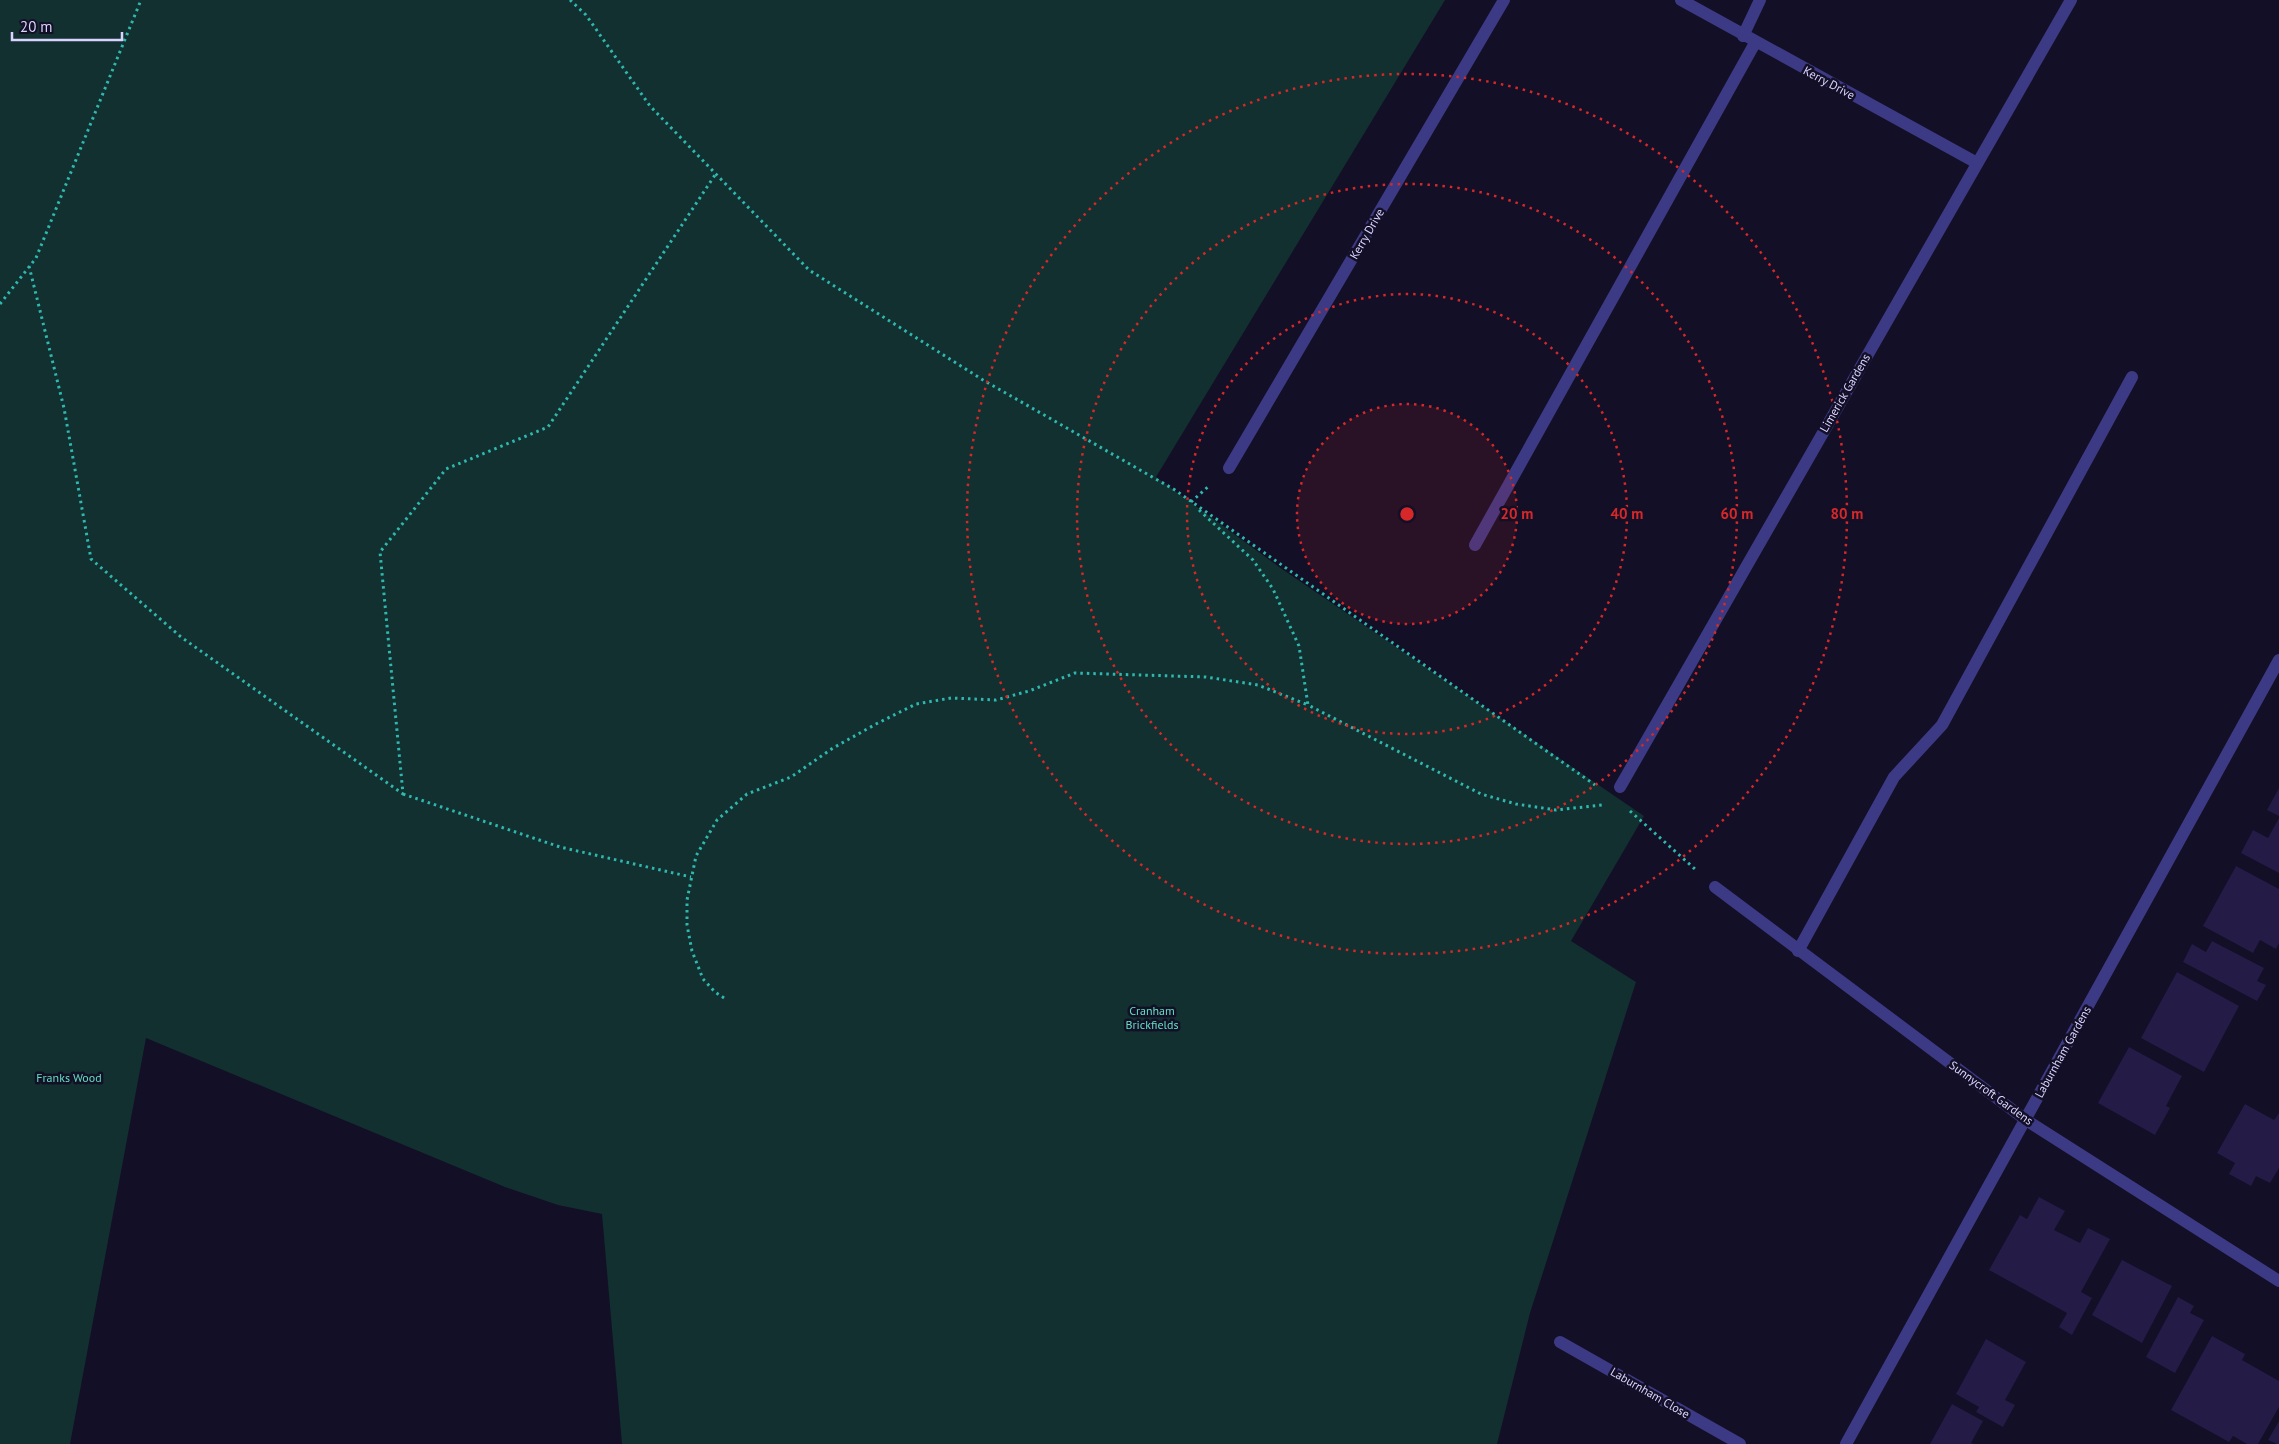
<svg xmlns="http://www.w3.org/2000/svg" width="2279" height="1444" font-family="'PT Sans',sans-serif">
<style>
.green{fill:#12302f}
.building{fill:#241b47}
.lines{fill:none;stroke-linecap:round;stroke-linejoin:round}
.path{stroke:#2fb8b0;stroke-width:3;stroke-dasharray:2.5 4;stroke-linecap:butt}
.lane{stroke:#3d3a85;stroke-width:12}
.street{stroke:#3d3a85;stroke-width:12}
.ring{fill:none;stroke:#d62828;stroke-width:2.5;stroke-dasharray:2.5 5}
.labels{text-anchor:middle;stroke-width:5;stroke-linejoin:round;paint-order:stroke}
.street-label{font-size:12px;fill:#d9d4ff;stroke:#130f26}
.park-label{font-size:12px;fill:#5fe0c0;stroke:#130f26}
.centre{fill:#d62828;stroke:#130f26;stroke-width:2.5}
.ring-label{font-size:15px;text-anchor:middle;font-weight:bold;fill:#d62828;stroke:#130f26;stroke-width:5;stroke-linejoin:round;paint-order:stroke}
</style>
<rect width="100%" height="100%" fill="#130f26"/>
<path class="green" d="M0 0H1445L1156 477 1282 569 1644 816 1571 941 1636 982 1530 1313 1497 1444H622L602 1214 558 1205 505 1187 146 1038 70 1444H0Z"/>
<path class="building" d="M2279 788V816L2267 810Z
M2279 818V873L2241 853 2253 830 2268 838Z
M2236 866 2279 889V943L2276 949 2260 940 2253 953 2203 926Z
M2212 941 2264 968 2257 981 2266 985 2257 1001 2183 962 2192 944 2206 952Z
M2177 972 2239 1006 2204 1072 2141 1038Z
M2129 1047 2182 1076 2166 1106 2170 1108 2155 1135 2098 1103Z
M2245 1104 2274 1120 2279 1113V1168L2270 1183 2256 1176 2251 1186 2229 1174 2235 1163 2217 1153Z
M2039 1197 2065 1211 2054 1230 2080 1243 2088 1228 2110 1239 2081 1292 2092 1298 2072 1335 2059 1327 2067 1313 1989 1270 2020 1215 2027 1219Z
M2122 1260 2172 1286 2142 1343 2092 1315Z
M2178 1297 2194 1306 2190 1313 2204 1320 2175 1373 2146 1357Z
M2212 1336 2245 1354 2242 1360 2279 1381V1407L2258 1444H2247L2233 1436 2229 1442 2171 1410Z
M1986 1339 2026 1362 2005 1400 2015 1405 2003 1427 1976 1412 1979 1407 1956 1394Z
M1952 1404 1983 1421 1971 1443 1974 1444H1930Z
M2279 1421V1444H2277L2268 1440Z"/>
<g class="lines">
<path class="path" d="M570 0 586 15 650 106 809 270 983 380 1175 490 1595 785
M29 266 64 408 91 559 181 637 403 794 380 552 446 469 548 427 715 175
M0 304 36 258 141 0
M1191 502 1210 485
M1199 510 1253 560 1273 589 1299 646 1308 705 1481 794 1516 804 1556 810 1602 805
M403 794 560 847 691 877
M1630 811 1696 870
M724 998 715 992 703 979 692 951 687 925V900L696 856 717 820 747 794 791 777 833 748 876 724 916 704 951 698 996 700 1029 691 1075 673 1206 677 1258 685 1308 705"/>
<path class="lane" d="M1475 545 1755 43
M1798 951 1894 777 1942 725 2132 377"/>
<path class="street" d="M1681 0 1977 163
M1743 36 1760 0
M1229 468 1504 0
M1620 787 2071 0
M1715 887 2026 1120 2279 1281
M1560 1342 1740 1444
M1846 1444 2279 660"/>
</g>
<circle cx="1407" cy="514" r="110" fill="#d62828" fill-opacity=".12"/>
<g class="ring">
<circle cx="1407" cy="514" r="110"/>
<circle cx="1407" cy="514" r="220"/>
<circle cx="1407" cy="514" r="330"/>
<circle cx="1407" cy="514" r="440"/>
</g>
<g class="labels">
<g class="street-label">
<text transform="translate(1829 83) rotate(28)" y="4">Kerry Drive</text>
<text transform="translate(1367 234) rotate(-60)" y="4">Kerry Drive</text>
<text transform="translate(1845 393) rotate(-60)" y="4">Limerick Gardens</text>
<text transform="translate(2063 1052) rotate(-61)" y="4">Laburnham Gardens</text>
<text transform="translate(1991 1093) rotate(36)" y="4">Sunnycroft Gardens</text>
<text transform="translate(1650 1393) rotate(30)" y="4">Laburnham Close</text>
</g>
<g class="park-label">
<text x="1152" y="1015">Cranham<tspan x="1152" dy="14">Brickfields</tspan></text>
<text x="69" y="1082">Franks Wood</text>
</g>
</g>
<circle cx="1407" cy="514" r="8" class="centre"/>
<g class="ring-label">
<text x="1517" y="519">20 m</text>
<text x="1627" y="519">40 m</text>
<text x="1737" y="519">60 m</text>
<text x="1847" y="519">80 m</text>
</g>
<path d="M12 32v8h110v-8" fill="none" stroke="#d9d4ff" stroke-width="2.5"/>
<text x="20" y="32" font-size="15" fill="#d9d4ff" stroke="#130f26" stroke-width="4" paint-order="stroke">20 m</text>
</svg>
